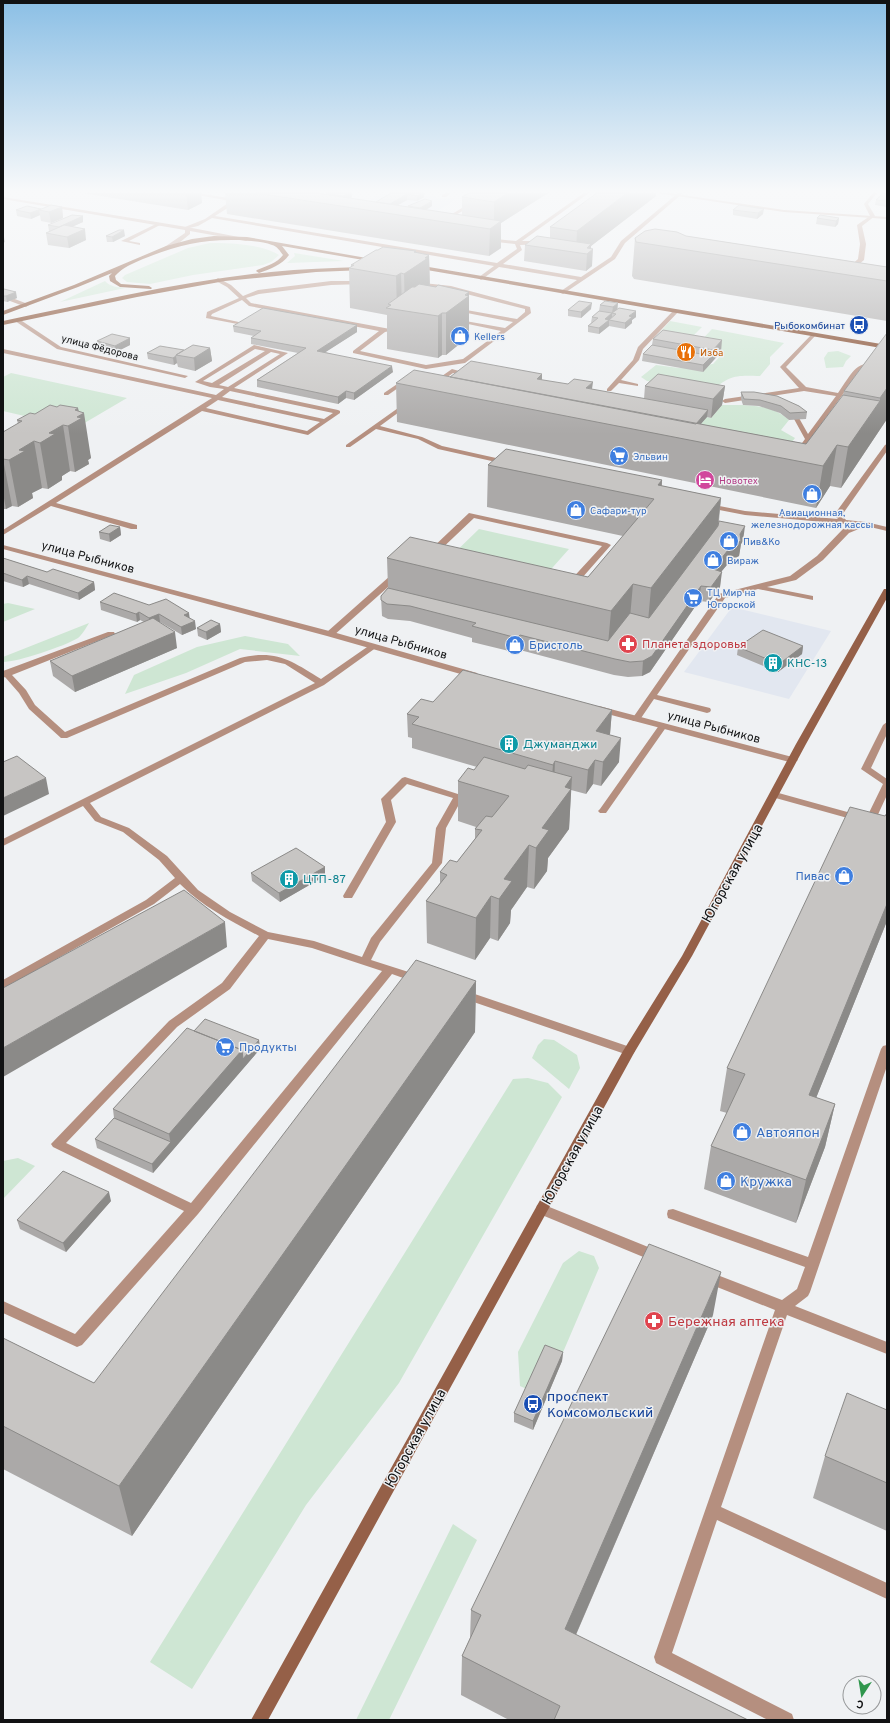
<svg xmlns="http://www.w3.org/2000/svg" width="890" height="1723" font-family="Overpass,sans-serif">
<style>
.built{fill:#e2e7f0}
.green{fill:#cee6d3}
.lines{fill:none;stroke-linecap:round;stroke-linejoin:round}
.service{fill:#b58f7f;fill-rule:evenodd}
.minor{fill:#b58f7f;fill-rule:evenodd}
.tertiary{fill:#b58f7f;fill-rule:evenodd}
.secondary{fill:#956048;fill-rule:evenodd}
.primary{fill:#7c3e1e;fill-rule:evenodd}
.wall{fill:#aba9a8}
.shaded-wall{fill:#8b8a88}
.building{fill:#c7c5c3;stroke:#8b8a88}
.labels{text-anchor:middle;stroke-width:3;stroke-linejoin:round;paint-order:stroke}
.far-transit-label{font-size:10px;fill:#164399;stroke:#eff1f3;text-anchor:end}
.far-shop-label{font-size:10px;fill:#366cbe;stroke:#eff1f3;text-anchor:start}
.far-street-label{font-size:10px;fill:#111213;stroke:#eff1f3}
.far-food-label{font-size:10px;fill:#c56008;stroke:#eff1f3;text-anchor:start}
.far-hotel-label{font-size:10px;fill:#b23c85;stroke:#eff1f3;text-anchor:start}
.street-label{font-size:12px;fill:#111213;stroke:#eff1f3}
.health-label{font-size:12px;fill:#be3a42;stroke:#eff1f3;text-anchor:start}
.shop-label{font-size:12px;fill:#366cbe;stroke:#eff1f3;text-anchor:start}
.culture-label{font-size:12px;fill:#0d838f;stroke:#eff1f3;text-anchor:start}
.near-street-label{font-size:14px;fill:#111213;stroke:#eff1f3}
.near-shop-label{font-size:14px;fill:#366cbe;stroke:#eff1f3;text-anchor:start}
.near-health-label{font-size:14px;fill:#be3a42;stroke:#eff1f3;text-anchor:start}
.near-transit-label{font-size:14px;fill:#164399;stroke:#eff1f3;text-anchor:start}
</style>
<rect width="100%" height="100%" fill="#eff1f3"/>
<path class="built" d="M382 193H406L455 200 426 218 357 207Z
M732 607 831 631 789 699 684 672Z"/>
<path class="green" d="M210 243C229 243 263 244 279 255L271 262 263 265 193 275 150 284 127 282 122 278 125 275 188 248Z
M294 253 344 261 287 263 295 256Z
M105 281C110 287 118 287 125 288L60 302Z
M670 321 702 327 685 344 654 339Z
M712 329 784 343 770 357V364L760 376C735 375 730 375 710 392L647 381 641 377 656 365 679 368 713 364 724 352 695 347Z
M838 351 851 356 846 361 843 367 826 368 824 358 828 352Z
M11 373 127 398 76 428 3 411V377Z
M722 405C745 405 771 403 789 420L781 430 795 438 780 457 689 438 707 417 711 418Z
M479 529 569 549 537 585 444 563Z
M8 603 35 609 3 622V604Z
M89 623C86 628 82 635 78 638 65 646 18 662 3 662V657Z
M245 636 288 644 300 656 240 649 186 673 125 694 134 675 197 647Z
M544 1039 554 1040 577 1055 580 1068 569 1089 532 1058 538 1045Z
M528 1078 548 1083 562 1097 399 1383 306 1505 192 1689 150 1662 513 1079Z
M18 1158 35 1166 3 1199V1161Z
M579 1251 594 1256 599 1268 561 1357 533 1392 520 1386 518 1352 563 1263Z
M453 1524 477 1540 389 1720H356Z"/>
<g class="lines">
<path class="service" d="M186 193H197L235 199 246 193H252L240 200 241 202H237L215 216 497 263 517 249 515 244 488 241 486 240V238L516 241 584 193H589L522 241H540L543 243 542 244 520 245 522 250 503 264 581 277 611 257 621 241 678 193H683L625 243 615 259 563 294 561 293V291L577 280 499 267 481 280 478 278 479 277 494 266 212 218 198 226 185 229V227L205 219 231 201Z
M446 193H451L446 197H442V195Z
M487 193H492L446 221 442 220Z
M873 193H877L868 204 875 216 862 226 866 244 864 260 851 271H847V269L858 259 860 244 857 225 870 216 864 204Z
M158 223 162 224 129 241 140 243V245L121 241Z
M218 278 231 285 243 296 258 290 331 281H365V283L363 284 331 285 259 294 246 298 251 303 390 329V331L385 332 360 351 426 365 463 359 501 331 454 321V319L505 328 513 322 457 311 454 309 455 308 517 319 525 312V309L451 290 416 285 414 284V282L451 286 530 307 531 313 465 363 426 369 353 353V351L379 331 249 306 242 300 212 314 211 316 248 324V326L206 318 207 312 239 298 227 287 216 281 215 280Z
M12 298 28 304 29 305 26 307 10 301 9 300Z
M674 310 679 311 643 349 639 360 621 380 638 384V386L619 383 611 391H607V389L633 360 638 347Z
M813 333 816 335 815 336 786 367 806 387 838 393C855 369 855 360 887 364V368L872 366 862 368 799 455 797 456 794 454 805 439 794 419 799 418 808 434 836 396 804 391 725 403 722 401 725 399 799 388 780 367Z
M254 345 288 353 234 388 338 410 340 411V413L308 435 202 411 56 503 137 525V529H131L51 506 3 535V530L212 398 3 353V349L216 395 224 389 210 387 195 382ZM255 349 265 351 212 383 203 381ZM271 352 280 354 228 387 219 385ZM230 391 333 413 324 419 222 397ZM218 400 320 422 307 431 206 408Z
M452 369 466 373 463 375 453 373 436 385H432V383Z
M406 378 411 379 388 395H384V393Z
M408 401 411 403 410 404 380 426 422 437 442 446 505 460 508 462 505 464 438 449 418 439 376 429 350 447H346V445Z
M887 444V451L842 515 846 520 866 522 887 527V531L866 526 849 533 823 560 796 580 767 587 813 596V600L758 589 725 598 657 695 710 708 711 710 710 712 707 713 654 699 639 721H633L632 719 719 594 790 576 817 556 843 529 857 525 745 515 704 507V503L745 511 838 519 834 515 885 445Z
M469 513 607 543 611 545 574 587H571L567 585 568 583 602 546 474 518 435 555H429V551Z
M398 574 402 576 396 580 333 636H327V632L390 576Z
M108 632H114L115 634 12 675 26 690 35 705 65 732 240 658C276 649 292 661 321 679L370 645H376L377 647 324 685 90 803 101 817 129 828 167 856 198 890 230 912 268 932 314 941 362 957 371 938 432 863 436 828 453 798 407 784 391 800 396 822 352 898H344L343 896 386 822 381 799 402 778 405 777 461 795 463 797 446 828 442 863 380 942 371 960 421 976 422 979 421 982 417 983 392 974 198 1214 82 1345 77 1347 3 1313V1301L75 1334 184 1211 53 1147 51 1144 169 1021 222 983 259 936C231 921 203 907 180 884L154 904 3 989V980L146 900 175 878 159 860 123 832 95 821 83 806 3 846V839L315 683 285 664 267 660 245 662 67 738H61L29 709 19 693 5 677 3 678V671ZM268 939 312 948 382 971 191 1203 66 1143 177 1027 230 989Z
M887 722V734L871 768 887 779V795L875 821 870 824 865 821 883 784 861 769 883 725Z
M663 723 667 726 606 813H600L598 811 600 809 660 724Z
M463 990 633 1048 635 1051 633 1054 629 1055 625 1054 459 997 457 994 459 991Z
M887 1045V1066L810 1292 808 1296 795 1306 887 1342V1354L787 1315 721 1507 887 1583V1599L717 1520 672 1653 792 1714 794 1720H768L656 1663 654 1657 775 1310 702 1281 700 1277 702 1273 707 1271 782 1300 797 1289 805 1267 668 1218 667 1214 668 1210 673 1209 808 1257 881 1049 883 1046Z
M542 1204 663 1253 665 1257 663 1261 658 1262 653 1261 537 1213 536 1209 537 1205Z"/>
<path class="minor" d="M657 193H669L784 210 887 217V219L784 212Z
M15 319H19L61 347 188 376 185 378 57 349 15 321Z
M3 545 333 632 477 673 478 675 474 678 471 677 327 636 3 549Z
M599 706 796 758 798 760 793 763 596 711 595 709 596 707Z
M775 792 887 823V829L772 797 770 795 772 793Z"/>
<path class="tertiary" d="M3 197 187 227 249 239 246 241 190 231V234L179 243 168 249 165 247 166 246 185 233V230L3 199Z"/>
<path class="secondary" d="M884 589H887V598L806 744 692 956 634 1053 268 1720H251L623 1051 682 956 796 744Z"/>
<path class="primary" d="M214 236 247 237 378 260 375 262 282 246 289 255C282 265 270 269 259 273L256 271 257 270C267 266 277 263 283 255 280 251 277 246 272 245 262 241 249 241 239 240 201 239 178 245 143 259 132 264 123 267 115 276L116 280 121 284 149 286 152 288 151 289 120 287 110 281 109 276 112 273 78 287 3 315V311L74 285 166 246 192 239Z
M417 265 887 345V349L415 268 414 267Z
M362 267 364 268V270L316 272 225 281 137 297 3 325V321C92 303 181 281 271 272 301 269 332 268 362 267Z"/>
</g>
<path class="wall" d="M82 193H201L202 203 188 210Z
M225 193H316L326 194 328 193H352V197L350 198 376 202 391 193H425L424 194V197L417 201 407 200 397 205 408 207V206H432L426 210 462 215V197L469 193H548L501 223V248L489 256 227 214Z
M883 193H887V207L875 205 876 200Z
M656 196 591 246 592 266 586 271 524 261 525 245 550 238V227Z
M62 207 63 218 51 223 41 221 40 215 31 219 17 216 16 210 41 209Z
M733 210 763 214 757 219 733 215Z
M83 216V222L72 227 86 240 69 248 48 245 46 233 51 231H49L48 225Z
M817 218H839L838 224 835 227 816 224Z
M106 236H125L113 242H107Z
M686 236 887 267V321L634 279 632 276 635 238Z
M378 250 416 251V253L429 255 430 286 469 333H468V337L446 355H442L438 358 387 349V315L350 308 349 268 351 267V265Z
M3 289 17 298 7 302 3 301Z
M605 301 617 309 636 317 632 320V323L625 329 609 326V322V326L599 334 588 332V326L591 323 592 317 599 311 600 305Z
M591 309 581 318 568 316V310Z
M357 325V332L325 352 393 372 354 400 346 398 338 404 257 387V380L298 353 251 344V338L254 336 234 332 233 326Z
M663 330 721 352 703 372 642 361 643 354 652 345 653 339Z
M887 333V419L841 488 830 486 816 508 397 422 396 383 450 377 542 380 644 399 645 386H725L722 405 711 418 707 417 700 424 806 444 843 395 844 391Z
M97 341 130 345 116 352 98 348Z
M210 348 212 361 195 371 178 367 177 363 174 365 148 359 147 353Z
M741 392 807 412 806 419 789 420 780 413 759 406 743 405 741 399Z
M57 407 78 408 91 458 88 460 89 464 75 472 70 471 62 476V480L48 489 42 488 32 493 33 498 18 507 12 506 6 509H3V431H5L18 424 17 420 35 414Z
M488 465 662 480V486L721 498 719 521 743 541 741 544 739 556 731 560 721 572 720 587 709 602 699 601 650 672 642 676 628 677 614 675 520 650 517 653 472 642V638L410 621 388 619 382 616 381 596 388 588 387 558 588 577 623 536 487 507Z
M120 527 121 535 110 542 100 539 99 532Z
M3 558 47 572 94 582 95 590 79 600 29 584 23 587 3 581Z
M100 602 189 618 196 629 182 635 160 622H159L177 648 75 692 53 676 50 661 144 622 140 620 137 622 101 610Z
M220 624 221 632 207 640 198 636 197 628Z
M803 646 802 654 778 672 737 655 738 647Z
M433 702 612 710 610 734 609 735 619 762 601 786 593 784 586 794 571 790 569 829 548 858 547 871 534 889 527 887 511 910 510 923 498 941 490 938 475 960 427 943 426 901 440 883V872L457 862 475 839V829L476 827 458 821V781L474 770 477 767 412 748V738L408 737 407 714Z
M887 813V921L816 1098 835 1104 825 1147 796 1223 704 1189 711 1146 727 1113 720 1111 727 1068Z
M325 867V876L280 902 252 881 251 873Z
M476 981 475 1032 132 1536 3 1469V1338L94 1383Z
M194 1031 259 1040 260 1049 153 1173 97 1148 95 1139 114 1118 113 1109Z
M111 1201 66 1252 20 1229 17 1220Z
M713 1315 576 1635 748 1720H509L461 1695 462 1656 470 1638 471 1610Z
M563 1352 562 1361 533 1430 514 1422V1413Z
M887 1410V1531L813 1498 825 1456Z"/>
<path class="shaded-wall" d="M186 193H201L202 203 188 210Z
M349 193H352V197L343 202V196Z
M422 193H425L424 194V197L417 201V196Z
M508 193H548L501 223V248L489 256 490 229 494 226V202Z
M627 193H656V196L591 246V251L593 249 592 266 586 271 587 254 576 252 577 231Z
M407 194V200L386 212V206Z
M432 201V206L420 213V208Z
M62 207 63 218 51 223 49 212Z
M41 209 42 211 39 210 40 215 31 219 30 213Z
M764 209 763 214 757 219 758 213Z
M83 216V222L60 232 59 227Z
M839 218 838 224 835 227 836 221Z
M85 229 86 240 69 248 67 237Z
M124 230 125 236 113 242 112 237Z
M3 237H4L5 242 3 243Z
M416 251V266L425 258 429 255 430 294 405 311 404 274 414 252Z
M401 273 402 310H397L396 276Z
M16 292 17 298 7 302 6 296Z
M469 292V333H468V337L446 355V313Z
M592 303 591 309 581 318V312Z
M618 303 617 315 616 314 612 313V320H609V326L599 334V328L605 319 612 313 613 307Z
M636 311V317L632 320V323L625 329V323L629 316Z
M442 313V355L438 358V316Z
M357 325V332L318 357 317 351Z
M130 338V345L116 352 115 346Z
M722 340 721 352 703 372V365L712 356 713 350Z
M210 348 212 361 195 371 194 358Z
M176 356 177 363 174 365 173 358Z
M392 366 393 372 354 400V393Z
M542 374V381L537 379Z
M593 382 592 389 586 388Z
M725 386 722 405 711 418 713 399Z
M887 388V419L841 488 848 447 880 401V398Z
M346 391V398L338 404V397Z
M78 408 79 415 84 413 91 458 88 460 89 464 75 472 68 426 75 410Z
M708 410 707 417 689 438 690 431Z
M63 425 70 471 62 476V480L48 489 40 443 49 433Z
M34 441 42 488 32 493 33 498 18 507 9 460 19 450Z
M837 445 830 486 816 508 823 466Z
M3 459 12 506 6 509 3 493Z
M662 480 659 514 658 485Z
M721 498 716 541 647 633 651 588Z
M745 526 743 541 741 544 739 556 731 560 711 584 713 569 740 534Z
M120 527 121 535 110 542 109 534Z
M722 572 720 587 709 602 711 587Z
M27 576 29 584 23 587 22 580Z
M94 582 95 590 79 600 78 593Z
M633 584 629 629 607 656 611 611Z
M701 586 699 601 650 672 642 676 643 661Z
M139 612 140 620 137 622 136 614Z
M189 613 190 621 184 615Z
M159 614 160 622 150 626 149 618Z
M195 621 196 629 182 635 181 627Z
M220 624 221 632 207 640 206 632Z
M175 632 177 648 75 692 72 676Z
M520 635V650L517 653V638Z
M803 646 802 654 778 672 779 664Z
M612 710 610 734 594 755 596 731Z
M621 738 619 762 601 786 603 762Z
M595 760 593 784 586 794 588 770Z
M555 761 554 785 551 788 553 765Z
M572 777 569 829 548 858 547 871 534 889 536 848 542 828 565 787Z
M46 778 49 794 3 816V798Z
M529 845 527 887 511 910 510 923 498 941 499 899 504 879Z
M325 867V876L280 902 279 893Z
M491 896 490 938 475 960 476 918Z
M887 904V921L800 1138 809 1095Z
M225 922 227 947 3 1077V1048Z
M476 981 475 1032 132 1536 119 1486Z
M259 1040 260 1049 172 1151 169 1134 242 1050Z
M835 1104 825 1147 796 1223 806 1180Z
M171 1142 172 1151 153 1173 152 1164Z
M109 1192 111 1201 66 1252 63 1243Z
M721 1272 713 1315 561 1669 565 1629Z
M563 1352 562 1361 533 1430V1421Z"/>
<path class="building" d="M256 193H316L501 221 490 229Z
M328 193H349L343 196 326 194Z
M391 193H422L417 196 407 194 390 204 376 202Z
M469 193H508L494 202 462 197Z
M597 193H627L577 231 550 227Z
M883 193 887 194V201L876 200Z
M425 199 432 201 420 208 408 206Z
M51 205 62 207 49 212 39 210Z
M739 205 764 209 758 213 733 210Z
M27 206 41 209 30 213 16 210Z
M72 215 83 216 59 227 48 225Z
M820 215 839 218 836 221 817 218Z
M64 225 85 229 67 237 46 233Z
M655 229 677 232 686 236 887 267V281L636 242 635 238 645 231Z
M119 230H124L112 237 106 236Z
M537 236 591 244 587 248 593 249 587 254 525 245Z
M383 247 416 251 414 252 429 255 425 258H428L404 274 401 273 396 276 349 268 354 265H351L376 250H378Z
M419 284 436 287 438 285 469 292 465 295 469 296 446 313H442L438 316 386 308 391 305 388 304 412 287H415Z
M3 289H4L16 292 6 296H3Z
M579 301 592 303 581 312 568 310Z
M605 301 618 303 613 307 600 305Z
M263 308 357 325 317 351 392 366 354 393 346 391 338 397 257 380 306 348 251 338 261 331 233 326Z
M619 308 636 311 629 316 632 317 625 323 609 320 616 314 612 313Z
M599 311 612 313 605 319 609 320 599 328 588 326 598 318 592 317Z
M663 330 722 340 713 350 653 339Z
M887 333V388L880 398 844 391Z
M112 334 130 338 115 346 97 341Z
M193 345 210 348 194 358 176 355Z
M652 345 712 356 703 365 643 354Z
M160 346 184 350 176 355V356L173 358 147 353Z
M471 361 542 374 537 379 568 384 574 379 593 382 586 388 708 410 696 424 450 377Z
M414 370 806 444 843 395 880 401 848 447 837 445 823 466 396 383Z
M658 374 725 386 713 399 645 386Z
M741 392H754L777 396 799 406 807 412 790 413 781 406 760 400 744 399Z
M50 405 57 407 60 405 78 408 75 410 84 413 77 417 82 418 68 426 63 425 49 433 55 434 40 443 34 441 19 450 25 451 9 460 3 459V432L22 421 17 420 30 413 35 414Z
M506 449 662 480 658 485 721 498 651 588 633 584 611 611 387 558 410 537 588 577 654 499 488 465Z
M719 521 745 526 740 534 741 541 732 545 713 569 722 572 711 587 701 586 652 656 643 661 630 662 615 659 520 635 517 638 472 626 476 623 410 606 387 604 381 600V596L388 588 608 641 630 613 649 618 718 526Z
M110 525 120 527 109 534 99 532Z
M3 558 47 572 53 569 94 582 78 593 27 576 22 580 3 573Z
M114 593 149 605 166 599 189 613 184 615 195 621 181 627 159 614 149 618 139 612 136 614 100 602Z
M153 618 175 632 72 676 50 661Z
M211 620 220 624 206 632 197 628Z
M763 630 803 646 779 664 738 647Z
M463 670 612 710 596 731 621 738 603 762 595 760 588 770 555 761 553 765 412 724 419 717 407 714 421 699 433 702Z
M17 756 46 778 3 798V762Z
M484 757 525 769 528 765 572 777 565 787 571 789 542 828 549 830 536 848 529 845 504 879 512 881 499 899 491 896 476 918 426 901 447 875 440 872 450 860 457 862 482 830 475 829 486 816 492 817 509 796 458 781 468 768 474 770Z
M850 807 885 816 887 813V904L809 1095 835 1104 806 1180 711 1146 745 1074 727 1068Z
M296 848 325 867 279 893 251 873Z
M184 890 225 922 3 1048V988Z
M416 960 476 981 119 1486 3 1426V1338L94 1383Z
M205 1019 259 1040 243 1059 242 1050 194 1031Z
M187 1028 242 1050 169 1134 113 1109Z
M114 1118 171 1142 152 1164 95 1139Z
M63 1171 109 1192 63 1243 17 1220Z
M649 1244 721 1272 565 1629 748 1720H554L560 1706 462 1656 481 1615 471 1610Z
M545 1345 563 1352 533 1421 514 1413Z
M847 1393 887 1410V1483L825 1456Z"/>
<linearGradient id="sky" x2="0" y2="1"><stop stop-color="#8bbfe5"/><stop offset="0.44" stop-color="#f8f9fa"/><stop offset="1" stop-color="#f8f9fa" stop-opacity="0"/></linearGradient>
<rect width="890" height="434" fill="url(#sky)"/>
<defs>
<symbol id="bus-disc" viewBox="-11 -11 22 22"><circle r="9.5" fill="#1a4fb4" stroke="#eff1f3"/><path d="M-5-6H5V4H4V6H2V4H-2V6H-4V4H-5ZM-3.5-4V0h7V-4ZM-3.5 1.2v1.5H-2V1.2ZM2 1.2v1.5H3.5V1.2Z" fill="#fff"/></symbol>
<symbol id="shop-disc" viewBox="-11 -11 22 22"><circle r="9.5" fill="#3f7fe0" stroke="#eff1f3"/><path d="M-5-2.5h2.3a2.7 3.5 0 0 1 5.4 0H5L5.5 6h-11ZM-1.5-2.5h3a1.5 2.3 0 0 0-3 0Z" fill="#fff"/></symbol>
<symbol id="restaurant-disc" viewBox="-11 -11 22 22"><circle r="9.5" fill="#e8710a" stroke="#eff1f3"/><path d="M-5-6h1v4h1v-4h1v4h1v-4h1v5L-1.5 .5V6h-2V.5L-5-1ZM5-6V6H3V1.5H1.5Q1.5-4 5-6Z" fill="#fff"/></symbol>
<symbol id="supermarket-disc" viewBox="-11 -11 22 22"><circle r="9.5" fill="#3f7fe0" stroke="#eff1f3"/><path d="M-6-5.5h2.5l.6 2H6L4.5 2H-2.5L-4.4-4H-6ZM-1.5 3.2a1.3 1.3 0 1 0 .1 0ZM3 3.2a1.3 1.3 0 1 0 .1 0Z" fill="#fff"/></symbol>
<symbol id="hotel-disc" viewBox="-11 -11 22 22"><circle r="9.5" fill="#d1479c" stroke="#eff1f3"/><path d="M-6-4.5h1.5V1H6V5H4.5V3h-9V5H-6ZM-4 0a1.8 1.8 0 1 1 3.6 0ZM.5 0V-2.5h3Q6-2.5 6 0Z" fill="#fff"/></symbol>
<symbol id="pharmacy-disc" viewBox="-11 -11 22 22"><circle r="9.5" fill="#e0444e" stroke="#eff1f3"/><path d="M-2-6h4v4h4v4h-4v4h-4v-4h-4v-4h4Z" fill="#fff"/></symbol>
<symbol id="building-disc" viewBox="-11 -11 22 22"><circle r="9.5" fill="#0f9aa8" stroke="#eff1f3"/><path d="M-4-6H4V6H1V3H-1V6H-4ZM-2.5-4.3h1.7v1.8h-1.7ZM.8-4.3h1.7v1.8H.8ZM-2.5-1h1.7V.8h-1.7ZM.8-1h1.7V.8H.8Z" fill="#fff"/></symbol>
</defs>
<g fill-rule="evenodd">
<use href="#bus-disc" x="848" y="314" width="22" height="22"/>
<use href="#shop-disc" x="449" y="325" width="22" height="22"/>
<use href="#restaurant-disc" x="675" y="341" width="22" height="22"/>
<use href="#supermarket-disc" x="608" y="445" width="22" height="22"/>
<use href="#hotel-disc" x="694" y="469" width="22" height="22"/>
<use href="#shop-disc" x="801" y="483" width="22" height="22"/>
<use href="#shop-disc" x="565" y="499" width="22" height="22"/>
<use href="#shop-disc" x="718" y="530" width="22" height="22"/>
<use href="#shop-disc" x="702" y="549" width="22" height="22"/>
<use href="#supermarket-disc" x="682" y="587" width="22" height="22"/>
<use href="#pharmacy-disc" x="617" y="633" width="22" height="22"/>
<use href="#shop-disc" x="504" y="634" width="22" height="22"/>
<use href="#building-disc" x="762" y="652" width="22" height="22"/>
<use href="#building-disc" x="498" y="733" width="22" height="22"/>
<use href="#shop-disc" x="833" y="865" width="22" height="22"/>
<use href="#building-disc" x="278" y="868" width="22" height="22"/>
<use href="#supermarket-disc" x="214" y="1036" width="22" height="22"/>
<use href="#shop-disc" x="731" y="1121" width="22" height="22"/>
<use href="#shop-disc" x="715" y="1170" width="22" height="22"/>
<use href="#pharmacy-disc" x="643" y="1310" width="22" height="22"/>
<use href="#bus-disc" x="522" y="1393" width="22" height="22"/>
</g>
<g class="labels">
<g class="far-transit-label">
<text x="845" y="329">Рыбокомбинат</text>
</g>
<g class="far-shop-label">
<text x="474" y="340">Kellers</text>
<text x="633" y="460">Эльвин</text>
<text x="590" y="514">Сафари-тур</text>
<text x="812" y="516" text-anchor="middle">Авиационная,<tspan x="812" dy="12">железнодорожная кассы</tspan></text>
<text x="743" y="545">Пив&amp;Ко</text>
<text x="727" y="564">Вираж</text>
<text x="707" y="596">ТЦ Мир на<tspan x="707" dy="12">Югорской</tspan></text>
</g>
<g class="far-street-label">
<text transform="translate(100 347) rotate(14)" y="4">улица Фёдорова</text>
</g>
<g class="far-food-label">
<text x="700" y="356">Изба</text>
</g>
<g class="far-hotel-label">
<text x="719" y="484">Новотех</text>
</g>
<g class="street-label">
<text transform="translate(88 557) rotate(15)" y="4">улица Рыбников</text>
<text transform="translate(401 642) rotate(16)" y="4">улица Рыбников</text>
<text transform="translate(714 727) rotate(15)" y="4">улица Рыбников</text>
</g>
<g class="health-label">
<text x="642" y="648">Планета здоровья</text>
</g>
<g class="shop-label">
<text x="529" y="649">Бристоль</text>
<text x="830" y="880" text-anchor="end">Пивас</text>
<text x="239" y="1051">Продукты</text>
</g>
<g class="culture-label">
<text x="787" y="667">КНС-13</text>
<text x="523" y="748">Джуманджи</text>
<text x="303" y="883">ЦТП-87</text>
</g>
<g class="near-street-label">
<text transform="translate(732 873) rotate(-61)" y="5">Югорская улица</text>
<text transform="translate(572 1155) rotate(-61)" y="5">Югорская улица</text>
<text transform="translate(415 1438) rotate(-61)" y="5">Югорская улица</text>
</g>
<g class="near-shop-label">
<text x="756" y="1137">Автояпон</text>
<text x="740" y="1186">Кружка</text>
</g>
<g class="near-health-label">
<text x="668" y="1326">Бережная аптека</text>
</g>
<g class="near-transit-label">
<text x="547" y="1401">проспект<tspan x="547" dy="16">Комсомольский</tspan></text>
</g>
</g>
<rect width="890" height="1723" fill="none" stroke="#111213" stroke-width="8"/>
<g transform="translate(862 1695) rotate(192)"><circle r="19" fill="#eff1f3" stroke="#969899"/>
<path d="M0-3L7 15L0 10L-7 15Z" fill="#2f964d"/>
<text y="-6" font-size="11" font-weight="bold" text-anchor="middle" fill="#111213">С</text>
</g>
</svg>
